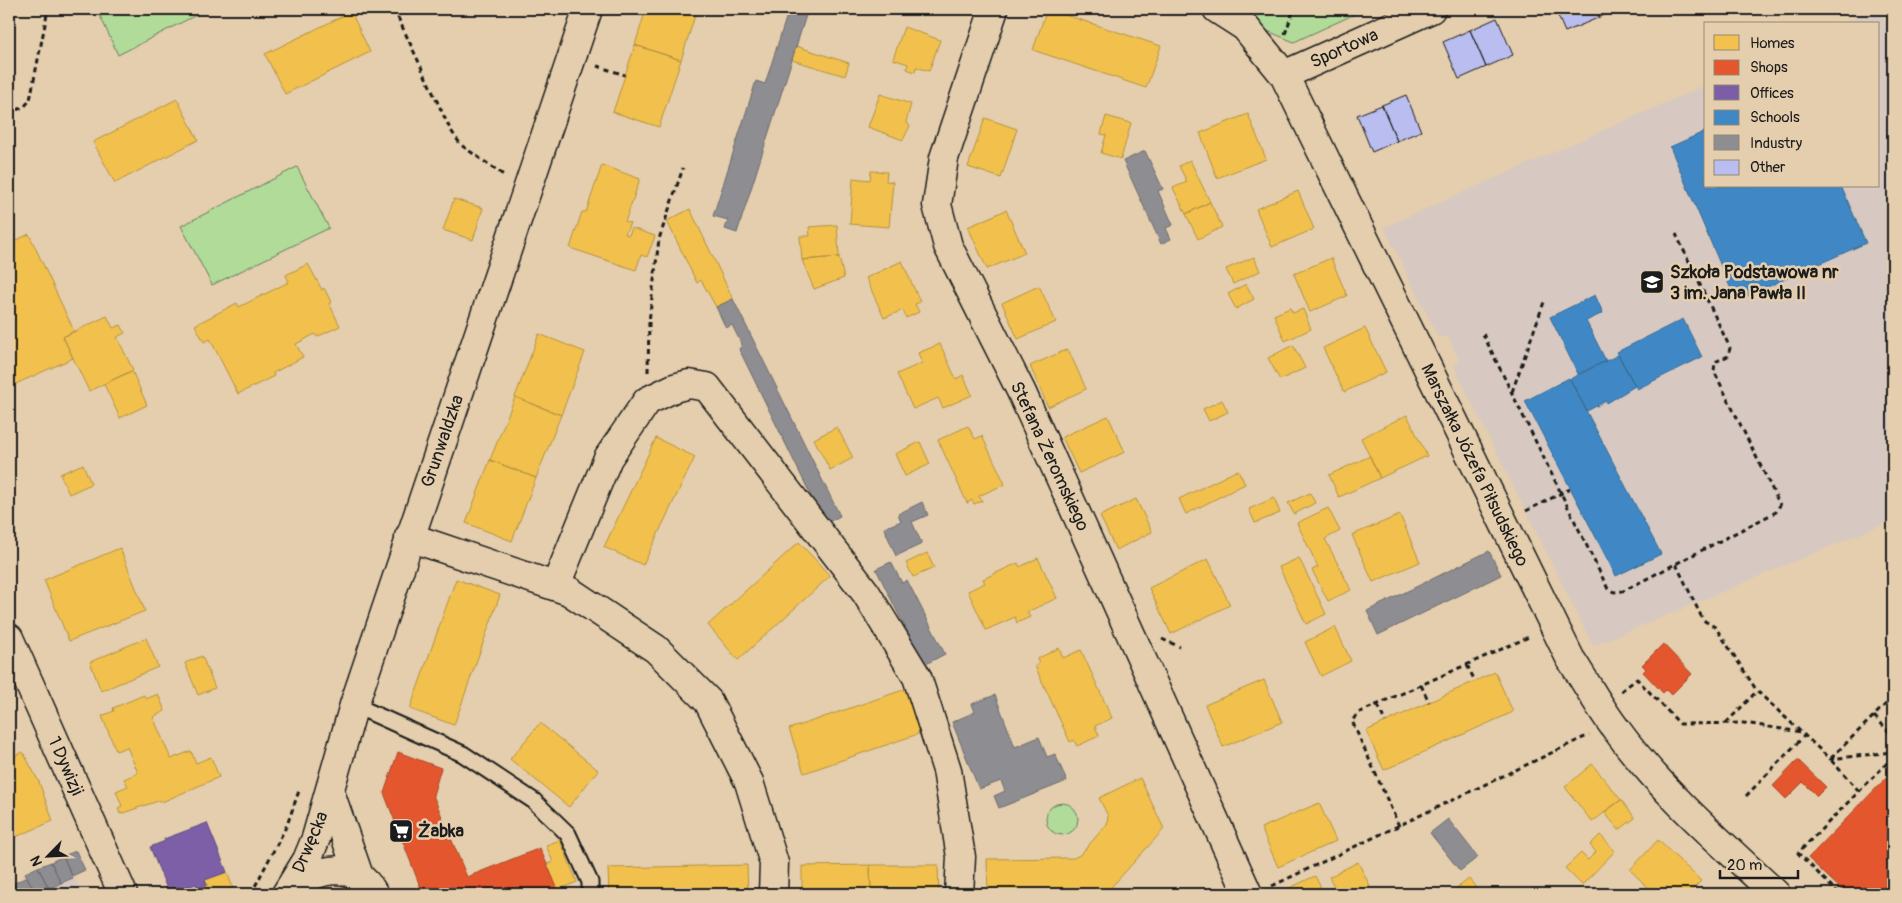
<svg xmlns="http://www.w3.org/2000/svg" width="1902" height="903" font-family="Pangolin,sans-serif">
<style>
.built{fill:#d7c9c1}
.green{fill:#b1db99;stroke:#667c5a}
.homes{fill:#f2c14e;stroke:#b2903f}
.shops{fill:#e4572e;stroke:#a84529}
.offices{fill:#7b5ea7;stroke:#5e4a7d}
.schools{fill:#3f88c5;stroke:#346892}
.industry{fill:#8d8d92;stroke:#6b6b6f}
.building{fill:#b9bdef;stroke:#1c1c1c}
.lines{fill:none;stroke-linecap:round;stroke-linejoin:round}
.service-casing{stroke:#1c1c1c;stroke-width:19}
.minor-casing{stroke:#1c1c1c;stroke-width:31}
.tertiary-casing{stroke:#1c1c1c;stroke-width:31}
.path{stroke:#1c1c1c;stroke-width:3;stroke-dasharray:5 4;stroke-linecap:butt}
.service{stroke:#e4cead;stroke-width:15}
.minor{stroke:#e4cead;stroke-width:28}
.tertiary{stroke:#e4cead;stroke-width:28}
.labels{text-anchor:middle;stroke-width:5;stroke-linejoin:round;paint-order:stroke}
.street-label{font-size:18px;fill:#1c1c1c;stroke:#e4cead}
.poi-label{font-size:18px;font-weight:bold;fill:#1c1c1c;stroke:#e4cead;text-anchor:start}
</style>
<rect width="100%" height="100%" fill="#e4cead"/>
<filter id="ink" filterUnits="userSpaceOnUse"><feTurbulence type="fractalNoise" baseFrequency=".02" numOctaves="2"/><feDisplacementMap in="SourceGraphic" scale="10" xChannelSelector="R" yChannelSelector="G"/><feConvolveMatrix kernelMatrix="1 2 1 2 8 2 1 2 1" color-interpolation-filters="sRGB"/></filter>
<g filter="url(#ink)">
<path class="built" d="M1877 9H1880L1893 38V520L1593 646 1454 367 1459 360 1449 337H1438L1384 227 1706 85V186H1878V24H1843Z
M75 878 83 894H40Z"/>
<path class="green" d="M97 9H208L118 55Z
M1241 9H1366L1294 42 1265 30Z
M297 167 329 228 212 285 181 226Z
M1046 819a16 16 0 1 1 32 0a16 16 0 1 1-32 0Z"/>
<path class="homes" d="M646 9H697L681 60 635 45Z
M1047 9 1161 46 1146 88 1033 50Z
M351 12 370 52 285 94 265 54Z
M904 27 940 40 929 71 916 67 915 72 907 69 908 64 893 59Z
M635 45 681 60 659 127 613 112Z
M796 46 849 63 845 76 792 60Z
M880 94 911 104 906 122 910 126 903 140 868 127Z
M177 99 198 140 115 183 93 142Z
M1248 114 1266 159 1217 178 1200 133Z
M1106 116 1131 123 1121 159 1101 153 1106 135 1101 134Z
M985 118 1017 129 1001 178 968 167Z
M1190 160 1210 202 1186 214 1173 188 1187 182 1179 166Z
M602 165 640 179 625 222 630 223 625 234 629 235 632 228 655 236 647 257 641 255 636 270 570 248 582 212H586Z
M871 171 887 172 886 181 893 182 889 227 850 224 853 178 870 180Z
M1298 191 1314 229 1272 247 1256 209Z
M454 199 483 208 473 240 443 230Z
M1210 202 1222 227 1198 239 1186 214Z
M690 209 733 299 716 307 701 280 697 283 667 221Z
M1006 210 1025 253 987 269 968 227Z
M837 225 839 257 802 260 800 236H810L809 227Z
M29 234 74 331 63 337 73 358 9 387V244Z
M839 257 844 278 814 289 802 260Z
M1254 257 1260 271 1233 284 1226 269Z
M1331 258 1347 296 1310 312 1294 274Z
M902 261 920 302 915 304 919 312 906 318 903 310 884 318 866 278Z
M308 264 322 290 324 288 331 302 329 303 340 326 317 337 315 334 296 344 303 357 273 373 274 376 238 394 210 339 204 342 195 325 237 303 239 307 289 282 286 275Z
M1246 284 1254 299 1236 309 1228 294Z
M1039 286 1056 322 1018 339 1002 303Z
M1290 308 1293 313 1303 309 1311 329 1285 341 1274 315Z
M107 316 113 328 121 325 125 333 117 337 133 370 89 391 63 337Z
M1365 328 1386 372 1344 392 1323 348Z
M539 334 585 352 561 415 515 397Z
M940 344 956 379 963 375 972 395 943 408 938 398 913 409 897 374 922 363 918 353Z
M1293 345 1305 368 1280 380 1268 358Z
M1068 349 1086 389 1048 407 1030 366Z
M132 371 147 405 120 418 104 384Z
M515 397 561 415 536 478 490 460Z
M1222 400 1228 412 1209 421 1203 409Z
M1407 415 1427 456 1380 478 1361 438Z
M1108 416 1125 452 1079 473 1062 437Z
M968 426 975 439 982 436 1005 484 979 496 982 501 974 504 972 500 967 503 938 440Z
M837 427 853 458 830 470 814 439Z
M656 438 695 457 643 565 604 547Z
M920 442 930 464 905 476 895 454Z
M1370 456 1380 478 1339 497 1329 475Z
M490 460 536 478 512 541 466 523Z
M83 464 91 484 69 494 60 474Z
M1238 470 1245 484 1186 514 1179 499Z
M1310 493 1315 503 1294 514 1288 503Z
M1274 498 1280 513 1255 523 1249 509Z
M1136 499 1152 532 1116 550 1100 516Z
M1328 508 1340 531 1325 539 1351 590 1328 601 1312 570 1318 567 1297 523Z
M1400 515 1420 562 1373 582 1352 535Z
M799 542 830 576 738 660 708 625Z
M120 548 145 611 69 641 44 580Z
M927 553 934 568 913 577 906 563Z
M1038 558 1057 598 1027 612 1030 617 1017 623 1015 617 986 630 968 591 985 583 983 579 1018 563 1020 567Z
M1299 558 1326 614 1306 624 1279 567Z
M1208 559 1230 605 1171 634 1149 588Z
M456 579 500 595 454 725 410 709Z
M1335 627 1351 661 1321 676 1305 642Z
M146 638 158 667 101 691 90 662Z
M1059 648 1063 658 1081 650 1112 718 1095 726 1099 736 1077 746 1074 740 1070 742 1035 666 1039 664 1037 659Z
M202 656 215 688 198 695 185 663Z
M1495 672 1513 712 1384 770 1366 731Z
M1264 680 1282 722 1223 747 1205 705Z
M906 689 921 733 804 773 789 729Z
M158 694 165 711 153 717 171 759 191 751 196 763 211 757 219 777 162 802 161 800 120 814 118 808 122 806 116 791 128 786 124 779 138 773 127 747 116 751 102 716 114 711 113 708 144 695 146 699Z
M540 723 598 770 569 807 510 759Z
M23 752 39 782 53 821 11 839 9 833V758Z
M1592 764 1621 800 1592 822 1565 787Z
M1140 778 1164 829 1105 894H988L987 859 1074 858 1081 854 1107 824 1108 816 1099 798Z
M1621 800 1635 818 1619 830 1604 812Z
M1319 803 1336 841 1278 867 1261 828Z
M1600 835 1615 851 1582 885 1565 868 1581 853 1588 860 1596 852 1590 845Z
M560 840 577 882 558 890 547 864 553 862 546 845Z
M1658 840 1701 881 1688 894H1655L1630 870Z
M1358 862 1370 886 1352 894H1338L1329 877Z
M747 865 748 894H609L608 868Z
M870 865H938L939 894H871Z
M870 865 871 894H802V866Z
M227 872 233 888 218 894H198L196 889 207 885 205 880Z
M1315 876 1324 894H1282L1281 892Z
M1469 879 1481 894H1449Z"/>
<path class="shops" d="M1663 644 1692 674 1671 695 1666 690 1663 693 1643 672 1646 669 1642 665Z
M398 752 441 768 433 795 467 877 540 848 558 890 548 894H423L384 793Z
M1798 760 1826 787 1817 796 1803 782 1786 799 1773 786Z
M1891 773 1893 776V894H1846L1808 858Z"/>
<path class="offices" d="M207 823 227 872 205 880 207 885 198 889 196 884 169 894 150 847 165 841 164 839Z"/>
<path class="schools" d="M1706 131V186H1841L1866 243 1736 301 1670 147Z
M1595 295 1603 313 1586 321 1606 361 1578 374 1550 317Z
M1683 319 1702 357 1637 389 1617 352Z
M1618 355 1635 386 1607 403 1606 401 1587 411 1570 379Z
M1569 378 1661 554 1616 576 1525 401Z"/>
<path class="industry" d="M789 9H808L737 233 725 229 728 220 713 216 756 81 765 84Z
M1145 151 1163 189 1158 191 1173 225 1166 228 1171 239 1161 244 1123 161Z
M733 299 840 516 825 524 739 349 742 345 732 325 726 328 716 307Z
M922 502 928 515 912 522 922 544 896 556 884 528 901 521 898 514Z
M1489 551 1501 575 1378 635 1367 611Z
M891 562 902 583 907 580 945 654 924 665 876 569Z
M995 695 1015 747 1039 737 1047 757 1055 754 1067 781 999 808 994 796 1005 791 1001 781 979 789 952 722 975 712 972 704Z
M1448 819 1478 857 1460 871 1430 833Z
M76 851 85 870 72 876 63 856Z
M63 856 73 878 61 883 51 862Z
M51 862 61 883 49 889 38 867Z
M38 867 49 889 36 894 25 873Z
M27 877 36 894H20L14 883Z
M14 883 20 894H9V886Z"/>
<path class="building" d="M1555 9H1596L1600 17 1565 32Z
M1596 9H1619L1600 17Z
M1497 18 1513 55 1486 67 1470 30Z
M1470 30 1486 67 1459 79 1443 42Z
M1406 95 1421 131 1397 141 1382 105Z
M1382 105 1397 141 1372 152 1357 115Z"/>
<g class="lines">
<defs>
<path id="service" d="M354 705 463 754 534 801 568 834 590 882V894"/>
<path id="minor" d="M994 9 944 158 937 205 948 246 1021 391 1248 894
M1217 9 1245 27 1284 75 1570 658C1586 682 1599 707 1616 729 1661 791 1720 842 1776 894
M1284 75 1431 9
M409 537 569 591 656 649 708 701 749 782 774 863 773 894
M556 585 608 458 647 401 674 388 689 384 707 387 866 593 917 677 947 770 961 857 959 894
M9 638 123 894"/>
<path id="tertiary" d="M330 792 359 876
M291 888C319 868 354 859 374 894
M286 894 307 860 316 838 354 705 588 9"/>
</defs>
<use href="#service" class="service-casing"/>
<use href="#minor" class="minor-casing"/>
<use href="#tertiary" class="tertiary-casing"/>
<path class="path" d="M394 9 450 129 461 145 505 176
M631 9 645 14
M1891 9 1893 13
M1457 13 1466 9
M1285 34 1294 9
M597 66 625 75
M9 114 25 106 30 100 48 9
M1483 334 1608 589 1614 592 1623 591 1776 512 1780 505 1714 371 1715 362 1728 356 1730 348 1676 234
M648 372 649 322 659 239 683 168
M1512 392 1544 302
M1526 511 1570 489
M1676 564 1703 620 1715 627 1722 637 1757 691 1801 732
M1162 639 1180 647
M1467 665 1475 681
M1421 685 1429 702
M1621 691 1637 679 1680 724 1744 723 1801 732 1830 759 1893 752
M1378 705 1385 722
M1874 716 1893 736
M1726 723 1757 691
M1859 791 1830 759 1893 697
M1746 796 1805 735
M1399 826 1352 721 1358 713 1531 636
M1272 886 1589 735
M251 894 287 825 300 788
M1839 894 1798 853 1893 757"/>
<use href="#service" class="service"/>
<use href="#minor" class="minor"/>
<use href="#tertiary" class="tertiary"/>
</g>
</g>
<defs>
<symbol id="school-square" viewBox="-11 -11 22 22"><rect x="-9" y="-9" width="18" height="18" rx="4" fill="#1c1c1c" stroke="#e4cead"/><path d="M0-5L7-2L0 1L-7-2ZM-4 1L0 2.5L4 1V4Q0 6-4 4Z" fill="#fff"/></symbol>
<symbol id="supermarket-square" viewBox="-11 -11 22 22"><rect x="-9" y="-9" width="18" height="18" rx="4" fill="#1c1c1c" stroke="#e4cead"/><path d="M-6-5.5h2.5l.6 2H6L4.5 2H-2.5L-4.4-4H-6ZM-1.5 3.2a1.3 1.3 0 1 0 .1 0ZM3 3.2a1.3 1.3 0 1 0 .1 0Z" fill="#fff"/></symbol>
</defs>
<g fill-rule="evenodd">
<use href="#school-square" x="1638" y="268" width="28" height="28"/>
<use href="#supermarket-square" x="387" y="817" width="28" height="28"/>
</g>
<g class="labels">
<g class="street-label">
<text transform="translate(1344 48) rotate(-24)" y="6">Sportowa</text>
<text transform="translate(442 441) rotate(-71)" y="6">Grunwaldzka</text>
<text transform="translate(1050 456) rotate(65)" y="6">Stefana Żeromskiego</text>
<text transform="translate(1475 465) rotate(64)" y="6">Marszałka Józefa Piłsudskiego</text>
<text transform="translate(66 766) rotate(66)" y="6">1 Dywizji</text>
<text transform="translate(310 842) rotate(-67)" y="6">Drwęcka</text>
</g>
<g class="poi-label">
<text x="1670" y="278">Szkoła Podstawowa nr<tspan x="1670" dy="21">3 im. Jana Pawła II</tspan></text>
<text x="418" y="837">Żabka</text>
</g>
</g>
<rect width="1902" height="903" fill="none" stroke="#e4cead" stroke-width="30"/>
<rect x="15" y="15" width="1872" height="873" fill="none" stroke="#1c1c1c" stroke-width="2" filter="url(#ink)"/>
<rect x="1704" y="22" width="175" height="165" fill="#e4cead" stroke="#948773"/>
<rect x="1714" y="35" width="25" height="15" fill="#f2c14e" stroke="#948773"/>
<text x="1750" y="48" font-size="15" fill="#1c1c1c">Homes</text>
<rect x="1714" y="60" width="25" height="15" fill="#e4572e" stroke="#948773"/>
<text x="1750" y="72" font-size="15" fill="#1c1c1c">Shops</text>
<rect x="1714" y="85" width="25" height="15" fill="#7b5ea7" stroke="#948773"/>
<text x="1750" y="98" font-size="15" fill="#1c1c1c">Offices</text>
<rect x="1714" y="110" width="25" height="15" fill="#3f88c5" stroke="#948773"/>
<text x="1750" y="122" font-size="15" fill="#1c1c1c">Schools</text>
<rect x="1714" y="135" width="25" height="15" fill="#8d8d92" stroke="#948773"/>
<text x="1750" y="148" font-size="15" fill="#1c1c1c">Industry</text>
<rect x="1714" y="160" width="25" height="15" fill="#b9bdef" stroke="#948773"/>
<text x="1750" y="172" font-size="15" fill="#1c1c1c">Other</text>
<g transform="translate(48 856) rotate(246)" stroke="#e4cead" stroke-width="4" paint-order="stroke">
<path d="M0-4L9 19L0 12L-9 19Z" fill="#1c1c1c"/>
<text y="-8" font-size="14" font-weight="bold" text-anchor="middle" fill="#1c1c1c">N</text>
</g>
<path d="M1720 870v8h78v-8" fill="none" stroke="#1c1c1c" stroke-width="2.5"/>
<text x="1727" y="870" font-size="15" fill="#1c1c1c" stroke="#e4cead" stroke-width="4" paint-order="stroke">20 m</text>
</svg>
